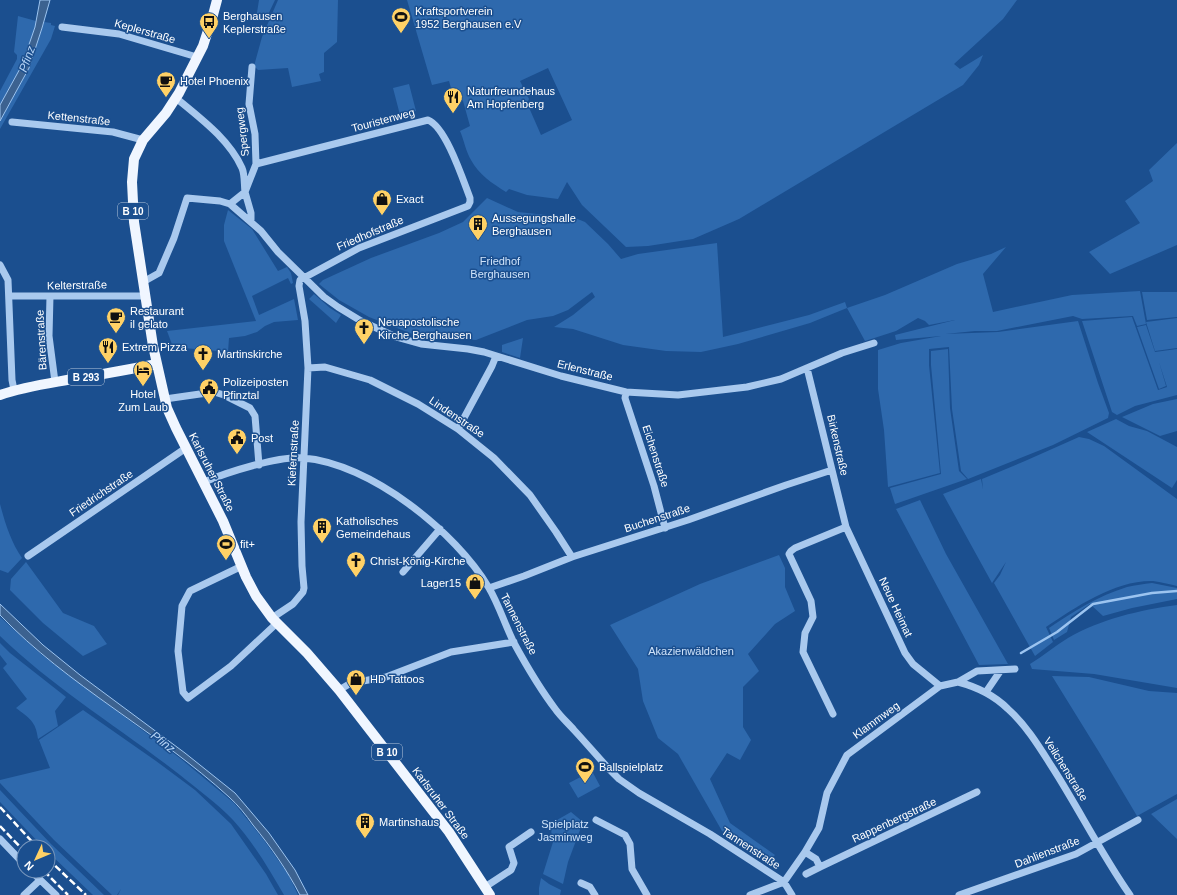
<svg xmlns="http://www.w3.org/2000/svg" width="1177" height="895" font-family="Arial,sans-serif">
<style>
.green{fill:#2e69ad;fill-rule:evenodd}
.water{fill:#3c6290;stroke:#9cc4f0}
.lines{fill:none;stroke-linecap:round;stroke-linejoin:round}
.stream{stroke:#9cc4f0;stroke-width:2.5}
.minor{stroke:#a9c9ee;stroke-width:7}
.major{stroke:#f0f6ff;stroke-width:10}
.rail{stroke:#fff;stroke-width:2.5;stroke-dasharray:7 3;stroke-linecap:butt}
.labels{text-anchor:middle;stroke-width:3;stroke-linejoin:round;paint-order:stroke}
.shield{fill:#1b4f8f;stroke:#bbcadd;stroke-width:1}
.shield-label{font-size:10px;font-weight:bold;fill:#fff}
.poi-label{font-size:11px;fill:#fff;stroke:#1b4f8f;text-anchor:start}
.street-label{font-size:11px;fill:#fff;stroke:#1b4f8f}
.park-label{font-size:11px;fill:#cfe3fa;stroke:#1b4f8f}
.water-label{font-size:12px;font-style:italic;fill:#b5d3f5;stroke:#1b4f8f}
</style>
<rect width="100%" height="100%" fill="#1b4f8f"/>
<path class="green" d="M259 0H275L265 21 256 19Z
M278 0H338L337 42 324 53V72L319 74 321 81 292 87 288 68 258 70 254 66 262 37Z
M407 0H1017L1003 19 954 64 960 69 983 55 979 65 963 85 739 219 693 239 648 246 626 247 582 205 567 182 558 199 527 195 509 189 506 192C492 183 479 175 471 160 466 152 464 140 460 131L470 126 463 101 453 95 449 81 432 85ZM548 68 572 120 541 135 527 103 529 99 520 81Z
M18 16 36 21 35 27 22 65 0 105V91L17 59V55L14 52Z
M44 22 51 23V25L55 26 51 39 0 129V121L29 68Z
M409 84 416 111 400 115 393 88Z
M1177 143V245L1110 274 1089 252 1140 223 1125 201 1153 181 1149 170Z
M487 198 518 212 575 218 585 222 608 244 621 259 638 254 717 243 723 337 809 315 845 302 847 308 885 295 957 264 991 254 1006 247 983 274 993 312 1072 295 1140 291 1146 324 1137 326 1133 316 1082 319 1073 316 997 331H975L945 334 998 332 1078 321 1098 383 1109 413 1108 418 1053 445 968 479 961 471 952 409 949 347 929 349V365L940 473 888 487 884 430 878 389V350L901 343 941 336 896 340 895 335 955 320 929 325 925 321 918 318 896 331 865 341 847 308 810 323 738 344 701 352 666 351 623 345 573 329 554 327 573 315 595 297 592 292 568 310 553 316 527 320 476 340 420 337 369 317 339 300 319 284 323 280 371 258 439 233 463 222Z
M228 210 252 229 278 271 287 267 291 273 293 283 291 284 288 278 252 296 259 315 294 299 298 320 274 322 265 326 257 332 245 336 229 338 228 352 173 347 167 331 256 321 224 241V225Z
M1142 292H1177V317L1147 320Z
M314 294 330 308 341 315 336 323 309 299Z
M1132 317 1158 390 1167 387 1159 362 1166 386 1159 389 1137 327 1146 325 1155 352 1177 349V395L1135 406 1117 415 1112 412 1082 321Z
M1177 318V348L1155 351 1146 322Z
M523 338 520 358 502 352V345Z
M948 349 950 408 959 471 967 479 895 504 890 488 941 474 931 365V351Z
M1177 399V431L1160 436 1122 417 1153 404Z
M1116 419 1129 426 1147 431 1177 447V480L1172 488 1087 432Z
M1079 437 1089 439 1104 446 1177 499V586C1169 584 1161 582 1153 581 1115 580 1076 607 1046 627L1053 642 1035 656 994 583 1000 575 1006 562 992 583 943 494 981 479 983 489 982 479 1025 461Z
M920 500 946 554 1008 664 979 665 896 509Z
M0 504C5 523 11 542 22 558L8 573 0 570Z
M779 555 785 568V587L795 611 775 624 748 654 759 671 743 687V727L751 740 740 760 727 753 710 779 730 823 775 855 768 862 722 831 678 754 658 738 643 701 638 669 610 625 700 584Z
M26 562 63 613 94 626 107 644 83 656 43 623 10 590 11 579Z
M1152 583 1177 588V599L1132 608 1103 616 1090 604 1071 617 1067 632 1054 640 1049 628C1074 611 1098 596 1127 587 1135 585 1144 584 1152 583Z
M1177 605V688L1094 674 1032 669 1030 664C1043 656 1055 646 1068 638 1101 619 1140 610 1177 605Z
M0 617 42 655 181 759 234 803 263 839 288 874 298 895H284C269 869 253 842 233 820 217 803 197 789 180 775 120 728 55 689 0 636Z
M0 643 10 653 66 697 55 711 58 726 38 739C36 721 29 718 16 708L27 699 3 668 7 664 0 655Z
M1052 676 1089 677 1149 691 1177 693V794L1137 816 1099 752Z
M83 710 156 761 195 790 231 824 266 874 278 895H118L121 889 117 895H112L54 840 0 783V780L50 768 39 740Z
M592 771 600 786 578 798 569 783Z
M0 790 51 844 104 895H93L48 852V847H43L0 802Z
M1177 799V839L1151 814Z
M571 812 583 822 568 862 563 884 543 874 553 842 550 824Z
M541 878 549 884 561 890 560 895H539V888Z"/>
<path class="water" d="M40 0H50L42 28 29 68 0 121V105L22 65 35 27Z
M0 604 43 645 80 675 185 753 235 793 269 833 295 870 308 895H300C287 870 271 847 253 825 246 815 238 805 229 797 157 731 68 686 0 615Z"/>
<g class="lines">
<path class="stream" d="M1021 653 1057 632 1093 604 1152 593 1177 591"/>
<path class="minor" d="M62 27 119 34 197 57
M176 98C200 118 229 139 242 168 245 175 244 185 245 192
M12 122 113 132 143 140
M256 164 428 120C446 127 463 180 470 198V202L468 206 359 248 300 280 299 286 305 321 308 368 301 522 302 566 304 588 303 592 293 604 272 618
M245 192 256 164 255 134 249 104 252 67
M230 204 245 192 251 213V220
M0 265 8 280 12 380 14 390
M143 282 159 273 174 238 187 198 220 201 230 204 261 231 278 252 324 297 338 307 361 321 396 337 421 344 468 349 484 352 561 376 626 392 678 395 747 387 781 379 842 353 874 343
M9 296H146
M50 296 49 336 55 382
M308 368 325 367 370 380 418 404 458 429 494 458 530 495 556 532 572 557
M807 368 846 527 905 653 913 664 940 686
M626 392 625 398 654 486 665 528
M165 399 214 392 224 395 250 408 255 416 259 465
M458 429 492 366 496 356
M204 482C228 472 278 456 303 458 370 463 456 532 489 588 499 605 505 625 514 643 526 665 540 689 556 710 561 717 568 723 574 730 586 743 598 757 610 770L619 779 639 793 710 834 784 882 792 895
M28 556 186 448
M242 566 190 591 182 606 178 651 183 692 188 698 231 666 277 623
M403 572 440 529
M489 588 524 576 572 557 688 520 786 485 832 470
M958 682C977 687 994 695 1008 709 1027 726 1040 748 1054 770 1080 811 1102 855 1130 895
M339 690 351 683 386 677 451 652 514 642
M986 692 1001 670
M833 714 803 652 805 633 813 617 811 601 789 554 791 551 795 548 846 527
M596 820 625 835 630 844 632 869 647 895
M0 839 24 864
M805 852 819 828 827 793 847 755 940 686 958 682 977 671 1015 669
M31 871 56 895
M806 874 820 867
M581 883 590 887 595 895
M485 887 511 870 514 863 509 847 531 832
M24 895 40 880
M750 895 784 882 805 852 816 859 820 867 977 792
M959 895 1076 854 1138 820"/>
<path class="major" d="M217 0 213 15 203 46 179 93 166 113 143 140 134 159 132 182 134 222 153 346 167 408 176 428 223 521 246 577 256 596 272 618 307 653 339 690 449 832 490 895
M0 395C25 386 52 383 78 378 105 374 131 369 157 364"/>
<path class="rail" d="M0 807 37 847
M0 826 24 851
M48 859 86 895
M44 871 68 895"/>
</g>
<defs>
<symbol id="stadium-pin" viewBox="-11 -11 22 30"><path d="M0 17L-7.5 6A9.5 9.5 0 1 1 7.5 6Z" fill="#ffd166" stroke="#1b4f8f"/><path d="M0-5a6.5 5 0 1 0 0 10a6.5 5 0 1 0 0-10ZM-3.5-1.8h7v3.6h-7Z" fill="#111"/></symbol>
<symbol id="bus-pin" viewBox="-11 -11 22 30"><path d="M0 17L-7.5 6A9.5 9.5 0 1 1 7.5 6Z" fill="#ffd166" stroke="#1b4f8f"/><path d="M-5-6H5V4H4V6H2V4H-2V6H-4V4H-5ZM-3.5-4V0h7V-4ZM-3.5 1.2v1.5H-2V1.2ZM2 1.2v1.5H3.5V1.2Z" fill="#111"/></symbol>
<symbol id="cafe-pin" viewBox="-11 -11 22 30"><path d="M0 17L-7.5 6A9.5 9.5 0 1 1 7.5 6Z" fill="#ffd166" stroke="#1b4f8f"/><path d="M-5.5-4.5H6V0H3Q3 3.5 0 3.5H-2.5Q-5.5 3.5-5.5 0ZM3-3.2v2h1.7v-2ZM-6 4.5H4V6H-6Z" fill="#111"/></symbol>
<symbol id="restaurant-pin" viewBox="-11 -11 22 30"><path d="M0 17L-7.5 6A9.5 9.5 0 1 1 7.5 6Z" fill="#ffd166" stroke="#1b4f8f"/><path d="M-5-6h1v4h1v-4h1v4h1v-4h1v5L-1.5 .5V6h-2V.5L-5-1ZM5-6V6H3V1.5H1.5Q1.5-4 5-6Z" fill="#111"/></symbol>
<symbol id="shop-pin" viewBox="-11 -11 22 30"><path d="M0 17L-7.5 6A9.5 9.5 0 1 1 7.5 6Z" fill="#ffd166" stroke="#1b4f8f"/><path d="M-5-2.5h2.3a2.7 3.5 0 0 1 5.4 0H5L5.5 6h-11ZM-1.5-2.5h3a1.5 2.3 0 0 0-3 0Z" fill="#111"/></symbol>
<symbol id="building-pin" viewBox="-11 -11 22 30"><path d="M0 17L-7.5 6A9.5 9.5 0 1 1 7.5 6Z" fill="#ffd166" stroke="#1b4f8f"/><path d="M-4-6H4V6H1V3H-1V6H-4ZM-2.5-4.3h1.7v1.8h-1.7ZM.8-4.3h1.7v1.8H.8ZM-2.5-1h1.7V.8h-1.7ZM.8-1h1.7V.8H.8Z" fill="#111"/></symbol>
<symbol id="church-pin" viewBox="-11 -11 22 30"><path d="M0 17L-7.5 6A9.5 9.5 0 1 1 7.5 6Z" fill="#ffd166" stroke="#1b4f8f"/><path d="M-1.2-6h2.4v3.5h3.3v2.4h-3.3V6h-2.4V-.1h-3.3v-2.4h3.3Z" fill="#111"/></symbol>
<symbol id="hotel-pin" viewBox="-11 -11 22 30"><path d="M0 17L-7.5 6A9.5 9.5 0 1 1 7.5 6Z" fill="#ffd166" stroke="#1b4f8f"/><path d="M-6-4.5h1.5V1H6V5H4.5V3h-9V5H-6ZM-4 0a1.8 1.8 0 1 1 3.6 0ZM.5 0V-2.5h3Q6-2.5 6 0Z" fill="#111"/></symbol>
<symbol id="civic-pin" viewBox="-11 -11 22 30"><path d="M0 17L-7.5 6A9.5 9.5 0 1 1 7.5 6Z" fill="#ffd166" stroke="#1b4f8f"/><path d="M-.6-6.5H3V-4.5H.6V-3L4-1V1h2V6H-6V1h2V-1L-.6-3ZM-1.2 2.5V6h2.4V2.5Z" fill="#111"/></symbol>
</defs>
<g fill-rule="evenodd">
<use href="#stadium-pin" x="390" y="6" width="22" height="30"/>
<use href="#bus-pin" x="198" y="11" width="22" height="30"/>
<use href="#cafe-pin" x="155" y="70" width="22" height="30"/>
<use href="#restaurant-pin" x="442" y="86" width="22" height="30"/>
<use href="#shop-pin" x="371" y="188" width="22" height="30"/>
<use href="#building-pin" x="467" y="213" width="22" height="30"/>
<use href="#cafe-pin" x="105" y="306" width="22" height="30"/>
<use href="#church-pin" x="353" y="317" width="22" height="30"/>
<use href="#restaurant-pin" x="97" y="336" width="22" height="30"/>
<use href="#church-pin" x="192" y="343" width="22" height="30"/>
<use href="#hotel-pin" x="132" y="359" width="22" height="30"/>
<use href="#civic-pin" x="198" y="377" width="22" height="30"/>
<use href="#civic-pin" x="226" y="427" width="22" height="30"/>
<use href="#building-pin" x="311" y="516" width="22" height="30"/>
<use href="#stadium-pin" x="215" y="533" width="22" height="30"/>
<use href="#church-pin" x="345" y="550" width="22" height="30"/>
<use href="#shop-pin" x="464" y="572" width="22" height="30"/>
<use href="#shop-pin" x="345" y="668" width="22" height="30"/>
<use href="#stadium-pin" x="574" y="756" width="22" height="30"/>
<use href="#building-pin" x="354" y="811" width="22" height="30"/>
</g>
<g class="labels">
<g class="shield">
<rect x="118" y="203" width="30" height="16" rx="3"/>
<rect x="68" y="369" width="36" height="16" rx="3"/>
<rect x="372" y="744" width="30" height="16" rx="3"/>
</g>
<g class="shield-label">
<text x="133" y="215">B 10</text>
<text x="86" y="381">B 293</text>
<text x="387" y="756">B 10</text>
</g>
<g class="poi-label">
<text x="415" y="15">Kraftsportverein<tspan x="415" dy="13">1952 Berghausen e.V</tspan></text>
<text x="223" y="20">Berghausen<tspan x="223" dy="13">Keplerstraße</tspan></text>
<text x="180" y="85">Hotel Phoenix</text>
<text x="467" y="95">Naturfreundehaus<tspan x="467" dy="13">Am Hopfenberg</tspan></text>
<text x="396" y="203">Exact</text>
<text x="492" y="222">Aussegungshalle<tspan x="492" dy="13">Berghausen</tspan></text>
<text x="130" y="315">Restaurant<tspan x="130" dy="13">il gelato</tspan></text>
<text x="378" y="326">Neuapostolische<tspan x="378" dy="13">Kirche Berghausen</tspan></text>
<text x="122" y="351">Extrem Pizza</text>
<text x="217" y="358">Martinskirche</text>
<text x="223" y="386">Polizeiposten<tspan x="223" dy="13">Pfinztal</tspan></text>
<text x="143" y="398" text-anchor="middle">Hotel<tspan x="143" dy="13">Zum Laub</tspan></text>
<text x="251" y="442">Post</text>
<text x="336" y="525">Katholisches<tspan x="336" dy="13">Gemeindehaus</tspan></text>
<text x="240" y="548">fit+</text>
<text x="370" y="565">Christ-König-Kirche</text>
<text x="461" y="587" text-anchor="end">Lager15</text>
<text x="370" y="683">HD Tattoos</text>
<text x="599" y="771">Ballspielplatz</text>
<text x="379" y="826">Martinshaus</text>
</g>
<g class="street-label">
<text transform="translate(145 31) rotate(16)" y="4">Keplerstraße</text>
<text transform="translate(79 118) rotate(6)" y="4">Kettenstraße</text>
<text transform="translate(383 120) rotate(-15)" y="4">Touristenweg</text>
<text transform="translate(242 132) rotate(-97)" y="4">Spergweg</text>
<text transform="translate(370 233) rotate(-23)" y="4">Friedhofstraße</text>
<text transform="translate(77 285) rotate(-1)" y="4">Kelterstraße</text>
<text transform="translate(41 340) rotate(-93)" y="4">Bärenstraße</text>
<text transform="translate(585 370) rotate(14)" y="4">Erlenstraße</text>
<text transform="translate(457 417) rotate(34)" y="4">Lindenstraße</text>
<text transform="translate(838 445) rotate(77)" y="4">Birkenstraße</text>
<text transform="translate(293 453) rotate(-87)" y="4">Kiefernstraße</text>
<text transform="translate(656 456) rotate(72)" y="4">Eichenstraße</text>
<text transform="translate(212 472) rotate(63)" y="4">Karlsruher Straße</text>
<text transform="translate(101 493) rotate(-34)" y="4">Friedrichstraße</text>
<text transform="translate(657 518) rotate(-18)" y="4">Buchenstraße</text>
<text transform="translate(896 607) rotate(65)" y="4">Neue Heimat</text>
<text transform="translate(519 624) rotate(63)" y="4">Tannenstraße</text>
<text transform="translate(876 720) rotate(-36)" y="4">Klammweg</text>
<text transform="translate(1066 769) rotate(58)" y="4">Veilchenstraße</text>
<text transform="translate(441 803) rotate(53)" y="4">Karlsruher Straße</text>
<text transform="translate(894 820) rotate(-25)" y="4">Rappenbergstraße</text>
<text transform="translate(751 848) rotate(33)" y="4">Tannenstraße</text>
<text transform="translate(1047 852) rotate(-21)" y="4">Dahlienstraße</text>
</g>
<g class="park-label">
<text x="500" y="265">Friedhof<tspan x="500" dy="13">Berghausen</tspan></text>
<text x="691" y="655">Akazienwäldchen</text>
<text x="565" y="828">Spielplatz<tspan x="565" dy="13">Jasminweg</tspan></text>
</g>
<g class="water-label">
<text transform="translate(27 59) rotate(-70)" y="4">Pfinz</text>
<text transform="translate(163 742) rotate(38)" y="4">Pfinz</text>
</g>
</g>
<g transform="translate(36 859) rotate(226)"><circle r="19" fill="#1b4f8f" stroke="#7695bc"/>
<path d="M0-3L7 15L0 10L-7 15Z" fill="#ffd166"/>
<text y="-6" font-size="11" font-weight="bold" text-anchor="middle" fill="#ffffff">N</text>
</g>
</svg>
